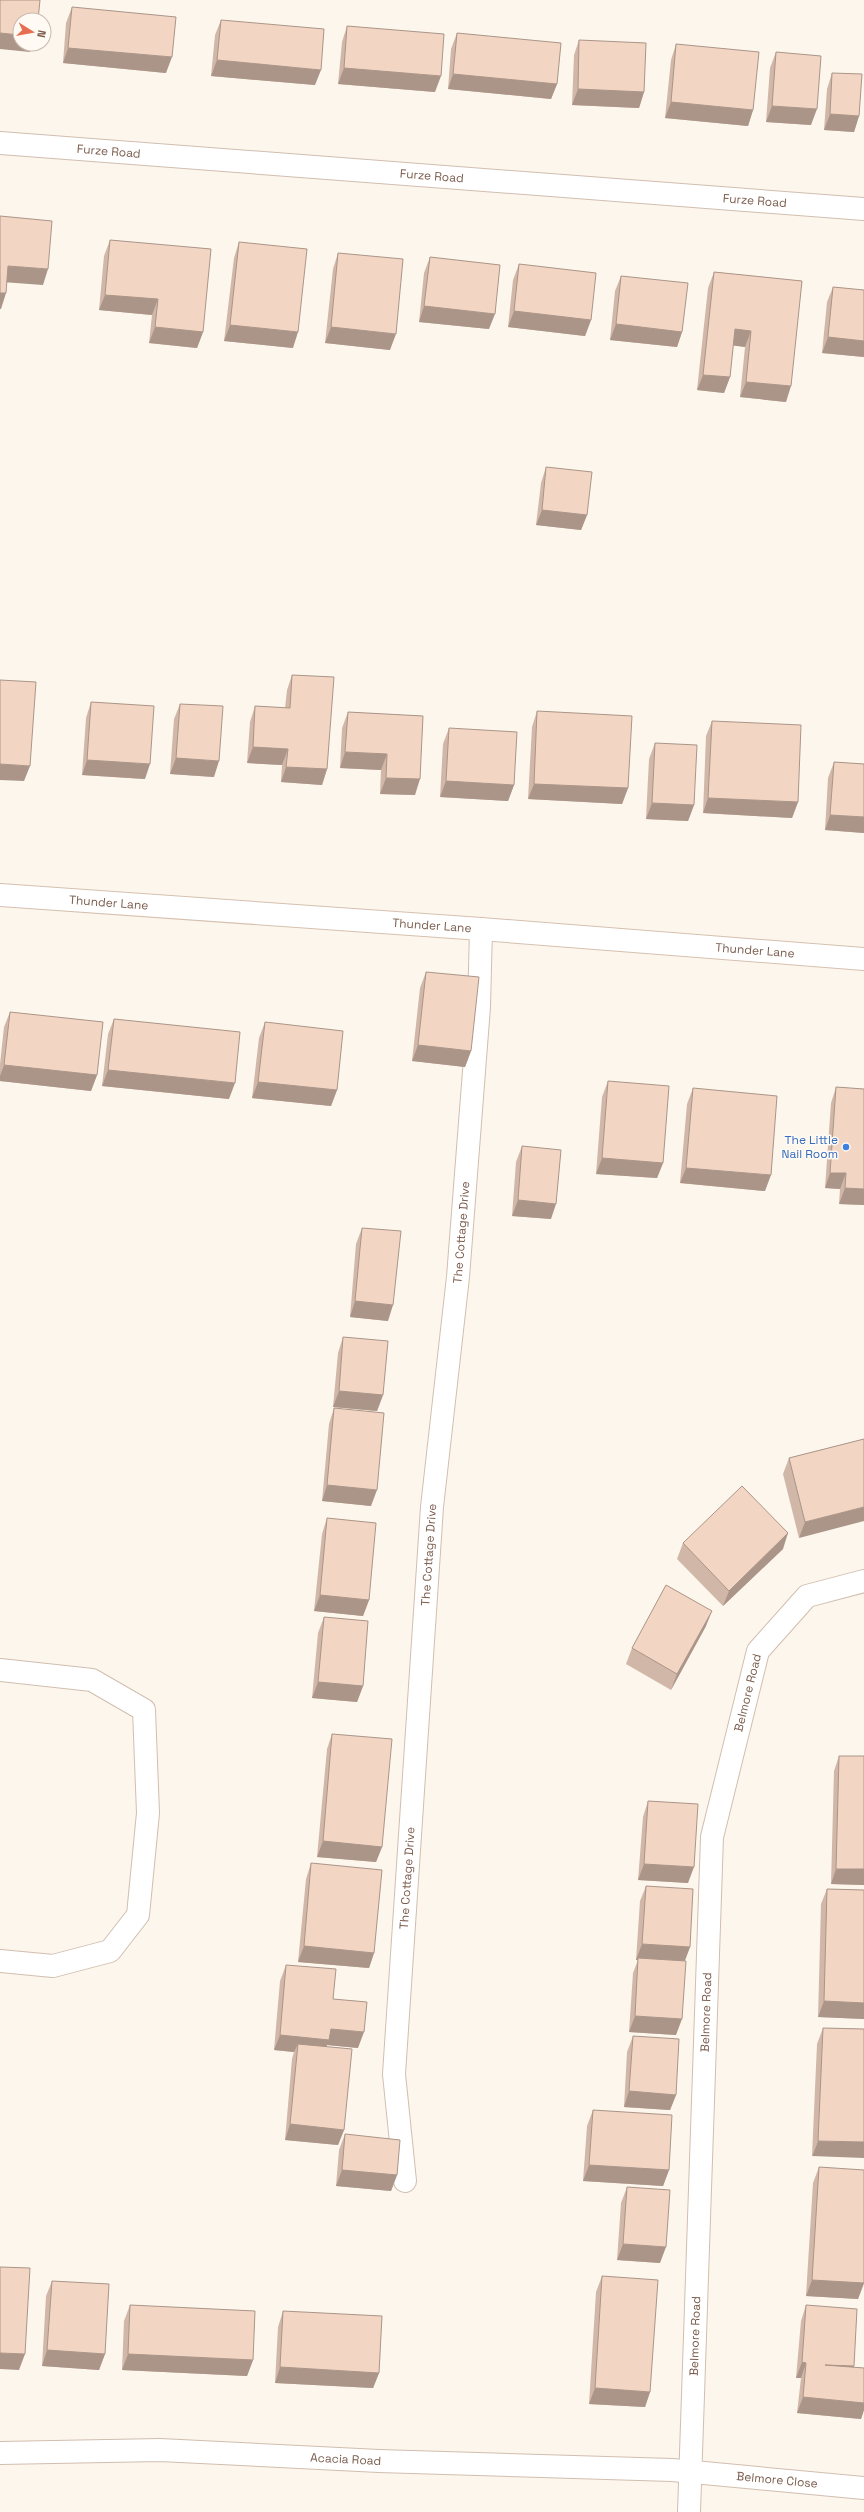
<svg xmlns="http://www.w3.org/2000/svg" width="864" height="2512" font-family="'Space Grotesk',sans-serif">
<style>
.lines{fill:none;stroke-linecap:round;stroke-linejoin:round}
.lane-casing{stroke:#d1beb0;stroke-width:24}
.street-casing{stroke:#d1beb0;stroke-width:24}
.secondary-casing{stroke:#d6c0b0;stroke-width:24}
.lane{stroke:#fff;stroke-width:22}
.street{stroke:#fff;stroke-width:22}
.secondary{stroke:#fff;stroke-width:22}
.wall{fill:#d1b7a8}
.shaded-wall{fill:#aa9588}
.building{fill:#f3d5c3;stroke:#aa9588}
.shop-dot{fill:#3f7fe0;stroke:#fffaf3;stroke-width:1.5}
.labels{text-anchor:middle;stroke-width:3;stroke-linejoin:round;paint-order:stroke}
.street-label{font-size:12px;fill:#7a5c4d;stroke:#fffaf3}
.shop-label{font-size:12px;fill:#366cbe;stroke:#fffaf3;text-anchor:end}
</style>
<rect width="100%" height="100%" fill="#fdf6ec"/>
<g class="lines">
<defs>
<path id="lane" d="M0 1670 92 1680 144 1710 148 1813 138 1915 110 1951 53 1966 0 1961"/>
<g id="street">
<path id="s1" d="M0 143 864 209"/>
<path id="s2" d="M405 2181 394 2074 432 1507 458 1277 479 1007 481 929"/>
<path id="s3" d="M0 2453 160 2450 379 2461 672 2470 864 2488"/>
<path id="s4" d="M689 2512 712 1837 758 1651 807 1596 864 1581"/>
</g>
<g id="secondary">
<path id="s5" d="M0 895 481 929 864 959"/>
</g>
</defs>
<use href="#lane" class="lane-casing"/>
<use href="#street" class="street-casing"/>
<use href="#secondary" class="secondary-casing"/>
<use href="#lane" class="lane"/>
<use href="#street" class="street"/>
<use href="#secondary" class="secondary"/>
</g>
<path class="wall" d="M72 7 166 73 63 63 66 23Z
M221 20 315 85 211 76 215 35Z
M347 26 435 92 338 84 342 42Z
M457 33 557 84 551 99 448 89 451 49Z
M579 40 644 92 639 108 572 105 574 55Z
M676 44 753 110 748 126 665 118 671 60Z
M776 52 811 125 766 122 770 68Z
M832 73 859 116 854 132 824 130 827 89Z
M110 240 203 332 197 348 149 343 152 315 99 310 104 256Z
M239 242 293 348 224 341 234 258Z
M338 253 390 350 325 343 333 269Z
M430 257 489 329 419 322 424 273Z
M519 264 591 320 585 336 508 327 513 280Z
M714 272 802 281 786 402 740 397 745 347 733 345 730 377 724 393 697 390 708 288Z
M621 276 682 332 677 347 610 340 615 291Z
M833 287 864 290V357L822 353 827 302Z
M546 467 587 515 581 530 536 525 541 483Z
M292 675 327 769 322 785 281 782 282 765 247 763 250 722 255 706 285 708 287 690Z
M91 702 145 779 82 775 86 718Z
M180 704 214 777 170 774 174 719Z
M537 711 628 788 622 804 528 799 532 727Z
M348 712 423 716 415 795 380 794 381 770 340 768 342 728Z
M712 721 798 802 792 818 703 813 706 736Z
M449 728 514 785 508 801 440 797 443 744Z
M655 743 694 805 688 821 646 819 649 759Z
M834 762 864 764V833L825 830 828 778Z
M426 972 471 1051 465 1067 412 1061 420 988Z
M10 1012 97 1075 91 1091 0 1081V1064L4 1027Z
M114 1019 229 1099 102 1086 108 1034Z
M265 1022 337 1090 331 1106 252 1098 259 1038Z
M608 1081 663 1163 657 1178 596 1174 602 1097Z
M836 1087 864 1089V1205L839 1204 840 1189 825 1188 831 1103Z
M693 1088 765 1191 680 1183 687 1104Z
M522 1146 551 1219 512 1216 516 1162Z
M362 1228 388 1321 350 1317 356 1244Z
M343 1337 383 1395 377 1411 333 1407 338 1353Z
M334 1408 371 1506 322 1501 329 1424Z
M864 1439 799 1538 783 1474 789 1458Z
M327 1518 369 1600 363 1616 314 1611 322 1534Z
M683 1543 783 1549 723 1606 677 1559Z
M324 1617 363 1686 357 1702 312 1698 318 1633Z
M706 1626 671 1690 626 1664 632 1648Z
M332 1734 382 1847 376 1862 317 1857 327 1749Z
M839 1756H864V1885L831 1884 834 1771Z
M648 1801 688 1883 638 1880 643 1817Z
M311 1863 374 1953 369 1968 298 1962 306 1879Z
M646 1886 690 1947 685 1960 676 2035 629 2032 633 1973 638 1960H636L640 1901Z
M827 1889 864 1890V2019L818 2017 821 1904Z
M286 1965 333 1999 358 2048 327 2045V2046L344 2130 338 2145 285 2140 292 2059 294 2052 274 2050 280 1981Z
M823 2028 864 2029 812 2156 817 2044Z
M633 2036 676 2095 670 2110 624 2107 627 2052Z
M593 2110 669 2170 663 2186 583 2181 587 2126Z
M345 2134 397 2175 391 2191 336 2186 339 2150Z
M819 2167 864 2283 858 2299 806 2296 813 2183Z
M627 2187 660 2263 617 2260 621 2203Z
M602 2276 650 2392 645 2407 589 2404 596 2292Z
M52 2281 105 2354 99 2370 42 2366 46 2296Z
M130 2305 253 2360 247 2376 122 2370 124 2321Z
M806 2305 854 2366 853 2367 864 2368V2410L861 2419 797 2413 801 2378H796L801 2321Z
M283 2311 379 2373 373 2388 275 2383 278 2327Z"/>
<path class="shaded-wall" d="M0 33 20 35V44H33L30 52 0 49Z
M68 48 172 57 166 73 63 63Z
M217 60 321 70 315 85 211 76Z
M344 68 441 76 435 92 338 84Z
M453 74 557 84 551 99 448 89Z
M578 89 644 92 639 108 572 105Z
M671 102 753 110 748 126 665 118Z
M772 106 817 109 811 125 766 122Z
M830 114 859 116 854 132 824 130Z
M8 266 48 269 43 285 2 282Z
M0 293H6L1 309H0Z
M105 295 158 299 152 315 99 310Z
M424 306 495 314 489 329 419 322Z
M514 311 591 320 585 336 508 327Z
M616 324 682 332 677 347 610 340Z
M230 325 298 332 293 348 224 341Z
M155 327 203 332 197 348 149 343Z
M331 327 396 334 390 350 325 343Z
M735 329 751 331 745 347 729 345Z
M828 337 864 341V357L822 353Z
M703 375 730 377 724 393 697 390Z
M746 382 791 386 786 402 740 397Z
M542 510 587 515 581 530 536 525Z
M253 747 288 749 282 765 247 763Z
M345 752 387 754 381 770 340 768Z
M176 758 219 761 214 777 170 774Z
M87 760 150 764 145 779 82 775Z
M0 764 30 766 24 781 0 780Z
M286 767 327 769 322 785 281 782Z
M386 778 420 779 415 795 380 794Z
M446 781 514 785 508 801 440 797Z
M534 784 628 788 622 804 528 799Z
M708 798 798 802 792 818 703 813Z
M652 803 694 805 688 821 646 819Z
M830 815 864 817V833L825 830Z
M418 1045 471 1051 465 1067 412 1061Z
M4 1065 97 1075 91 1091 0 1081V1076Z
M108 1070 235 1083 229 1099 102 1086Z
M258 1082 337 1090 331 1106 252 1098Z
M602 1158 663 1163 657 1178 596 1174Z
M686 1168 771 1175 765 1191 680 1183Z
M830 1173H846L840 1189 825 1188Z
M845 1188 864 1189V1205L839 1204Z
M518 1200 556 1204 551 1219 512 1216Z
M355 1301 393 1305 388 1321 350 1317Z
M339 1391 383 1395 377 1411 333 1407Z
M327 1485 377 1490 371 1506 322 1501Z
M864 1507V1521L799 1538 805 1522Z
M788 1533 783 1549 723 1606 729 1591Z
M320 1595 369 1600 363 1616 314 1611Z
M712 1611 706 1626 671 1690 677 1674Z
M318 1682 363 1686 357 1702 312 1698Z
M323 1841 382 1847 376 1862 317 1857Z
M644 1864 694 1867 688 1883 638 1880Z
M836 1869H864V1885L831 1884Z
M642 1944 690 1947 684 1963 638 1958V1960H636Z
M304 1946 374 1953 369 1968 298 1962Z
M824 2001 864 2003V2019L818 2017Z
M635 2016 682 2019 676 2035 629 2032Z
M331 2029 364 2032 358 2048 327 2045 324 2055 298 2044 294 2052 274 2050 280 2035Z
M629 2091 676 2095 670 2110 624 2107Z
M290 2124 344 2130 338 2145 285 2140Z
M818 2141 864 2142V2158L812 2156Z
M589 2165 669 2170 663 2186 583 2181Z
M342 2170 397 2175 391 2191 336 2186Z
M623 2244 666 2247 660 2263 617 2260Z
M812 2280 864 2283 858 2299 806 2296Z
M47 2350 105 2354 99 2370 42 2366Z
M0 2353 25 2354 19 2370 0 2369Z
M128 2354 253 2360 247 2376 122 2370Z
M802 2362 806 2363 801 2378H796Z
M825 2365 854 2366 848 2381Z
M280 2367 379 2373 373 2388 275 2383Z
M595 2388 650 2392 645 2407 589 2404Z
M803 2397 864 2403V2410L861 2419 797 2413Z"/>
<path class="building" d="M0 0H40L38 20H20V35L0 33Z
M72 7 176 17 172 57 68 48Z
M221 20 324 29 321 70 217 60Z
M347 26 444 34 441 76 344 68Z
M457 33 561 43 557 84 453 74Z
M579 40 646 43 644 92 578 89Z
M676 44 759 52 753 110 671 102Z
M776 52 821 56 817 109 772 106Z
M832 73 862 74 859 116 830 114Z
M0 216 52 221 48 269 8 266 6 293H0Z
M110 240 211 249 203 332 155 327 158 299 105 295Z
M239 242 307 249 298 332 230 325Z
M338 253 403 259 396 334 331 327Z
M430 257 500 265 495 314 424 306Z
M519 264 596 273 591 320 514 311Z
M714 272 802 281 791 386 746 382 751 331 735 329 730 377 703 375Z
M621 276 688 283 682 332 616 324Z
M833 287 864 290V341L828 337Z
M546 467 592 472 587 515 542 510Z
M292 675 334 677 327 769 286 767 288 749 253 747 255 706 290 708Z
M0 680 36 682 30 766 0 764Z
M91 702 154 706 150 764 87 760Z
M180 704 223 706 219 761 176 758Z
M537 711 632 716 628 788 534 784Z
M348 712 423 716 420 779 386 778 387 754 345 752Z
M712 721 801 725 798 802 708 798Z
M449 728 517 732 514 785 446 781Z
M655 743 697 745 694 805 652 803Z
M834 762 864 764V817L830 815Z
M426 972 479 977 471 1051 418 1045Z
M10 1012 103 1022 97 1075 4 1065Z
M114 1019 240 1032 235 1083 108 1070Z
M265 1022 343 1031 337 1090 258 1082Z
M608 1081 669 1086 663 1163 602 1158Z
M836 1087 864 1089V1189L845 1188 846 1173H830Z
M693 1088 777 1096 771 1175 686 1168Z
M522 1146 561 1150 556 1204 518 1200Z
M362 1228 401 1231 393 1305 355 1301Z
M343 1337 388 1341 383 1395 339 1391Z
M334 1408 384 1413 377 1490 327 1485Z
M864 1439V1507L805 1522 789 1458Z
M742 1486 788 1533 729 1591 683 1543Z
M327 1518 376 1523 369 1600 320 1595Z
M666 1585 712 1611 677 1674 632 1648Z
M324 1617 368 1621 363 1686 318 1682Z
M332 1734 392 1739 382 1847 323 1841Z
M839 1756H864V1869H836Z
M648 1801 698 1804 694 1867 644 1864Z
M311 1863 382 1870 374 1953 304 1946Z
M646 1886 693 1889 690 1947 642 1944Z
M827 1889 864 1890V2003L824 2001Z
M638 1958 686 1961 682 2019 635 2016Z
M286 1965 336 1969 333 1999 367 2002 364 2032 331 2029 329 2040 280 2035Z
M823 2028 864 2029V2142L818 2141Z
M633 2036 679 2039 676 2095 629 2091Z
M298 2044 352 2049 344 2130 290 2124Z
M593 2110 672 2115 669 2170 589 2165Z
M345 2134 400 2140 397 2175 342 2170Z
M819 2167 864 2170V2283L812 2280Z
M627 2187 670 2190 666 2247 623 2244Z
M0 2267 30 2268 25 2354 0 2353Z
M602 2276 658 2280 650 2392 595 2388Z
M52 2281 109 2284 105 2354 47 2350Z
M130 2305 255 2311 253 2360 128 2354Z
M806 2305 857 2309 854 2366 825 2365 864 2368V2403L803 2397 806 2363 802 2362Z
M283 2311 382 2316 379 2373 280 2367Z"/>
<circle class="shop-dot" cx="846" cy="1147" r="4"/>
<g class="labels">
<g class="street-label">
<text dy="4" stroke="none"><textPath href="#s1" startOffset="109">Furze Road</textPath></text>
<text dy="4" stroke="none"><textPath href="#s1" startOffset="433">Furze Road</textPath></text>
<text dy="4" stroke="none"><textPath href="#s1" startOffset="757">Furze Road</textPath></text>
<text dy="4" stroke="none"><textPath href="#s5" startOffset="109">Thunder Lane</textPath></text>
<text dy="4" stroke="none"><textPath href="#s5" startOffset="433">Thunder Lane</textPath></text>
<text dy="4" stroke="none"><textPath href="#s5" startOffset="757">Thunder Lane</textPath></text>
<text dy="4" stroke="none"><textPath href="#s2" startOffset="952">The Cottage Drive</textPath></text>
<text dy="4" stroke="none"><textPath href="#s2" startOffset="628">The Cottage Drive</textPath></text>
<text dy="4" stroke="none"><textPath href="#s4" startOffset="824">Belmore Road</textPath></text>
<text dy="4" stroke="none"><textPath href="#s2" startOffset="304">The Cottage Drive</textPath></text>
<text dy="4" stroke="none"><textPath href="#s4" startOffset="500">Belmore Road</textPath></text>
<text dy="4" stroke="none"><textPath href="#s4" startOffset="176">Belmore Road</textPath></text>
<text dy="4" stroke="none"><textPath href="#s3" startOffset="346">Acacia Road</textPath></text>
<text dy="4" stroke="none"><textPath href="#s3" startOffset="778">Belmore Close</textPath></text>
</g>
<g class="shop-label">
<text x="838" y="1144">The Little<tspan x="838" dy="14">Nail Room</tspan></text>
</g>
</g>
<g transform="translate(32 32) rotate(101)"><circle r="19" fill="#fffaf3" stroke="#cabbb1"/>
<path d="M0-3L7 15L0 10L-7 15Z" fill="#e76f51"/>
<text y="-6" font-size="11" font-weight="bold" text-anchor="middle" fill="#7a5c4d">N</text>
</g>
</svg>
